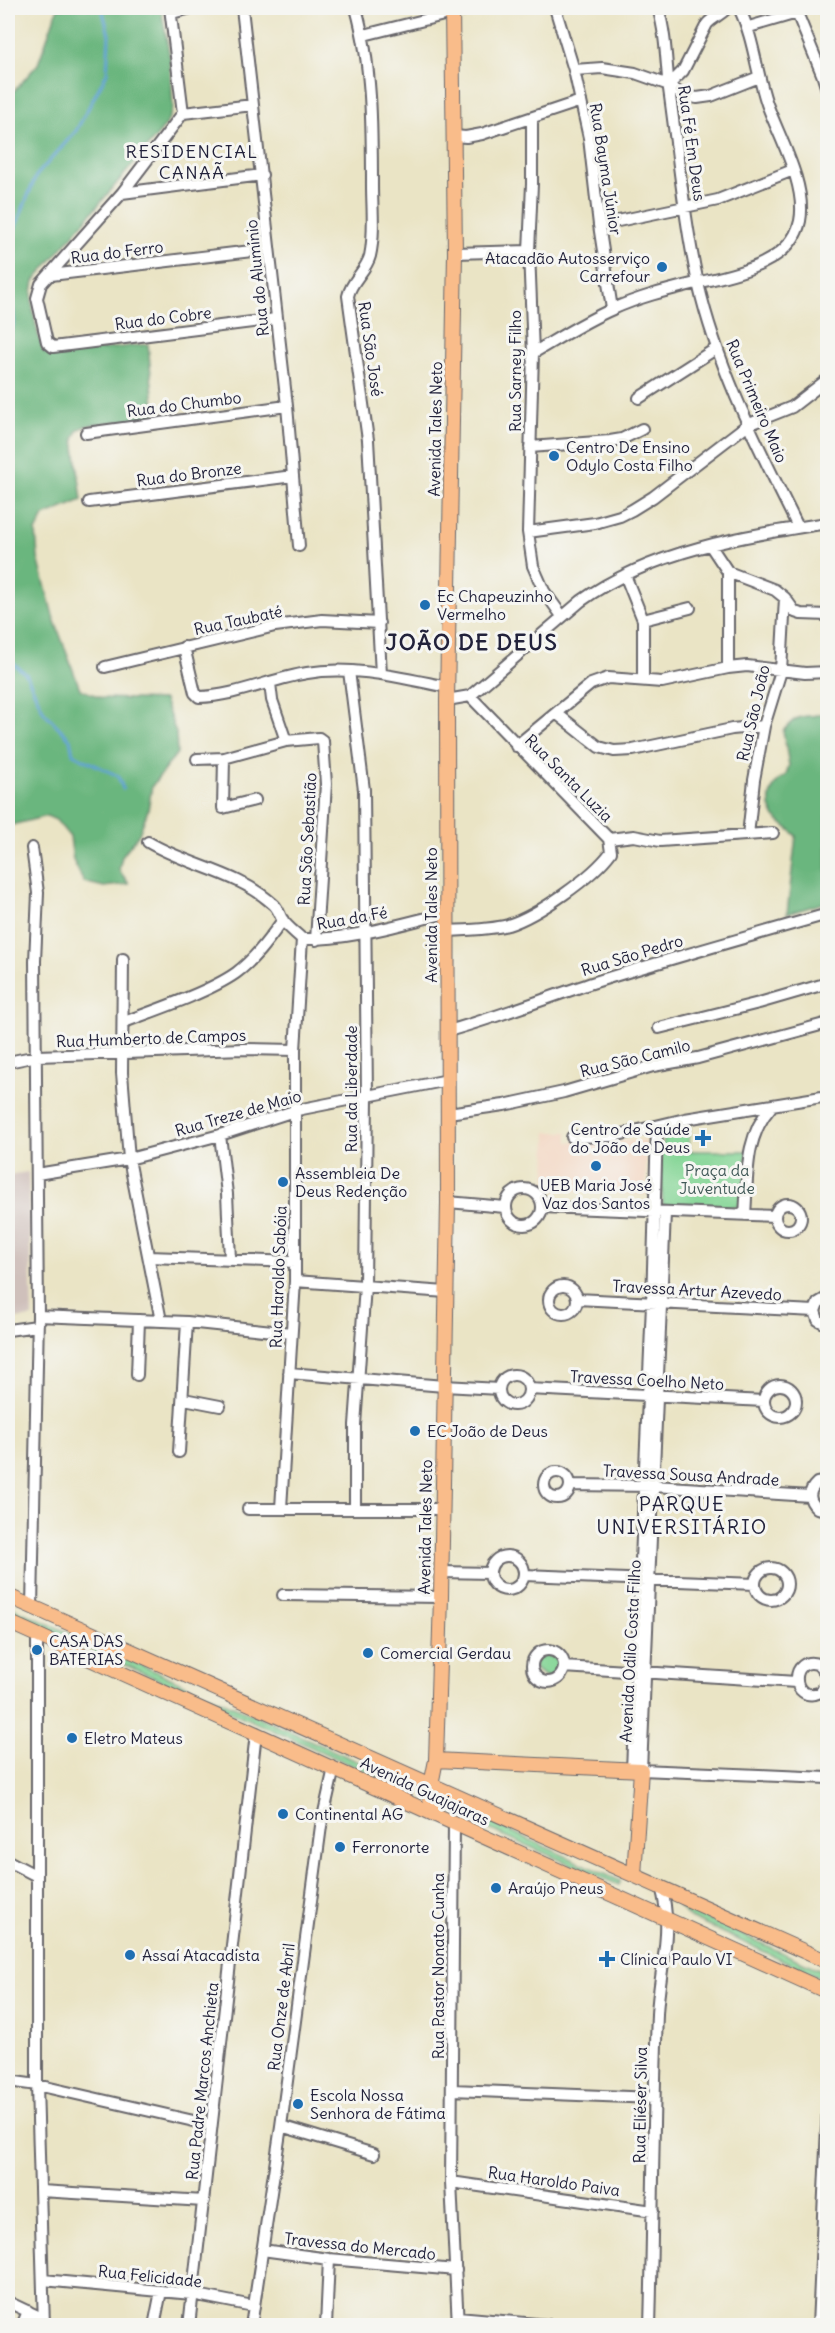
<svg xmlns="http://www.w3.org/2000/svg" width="835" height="2333" font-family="Delius,sans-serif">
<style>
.built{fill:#f3d4bf}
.industrial{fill:#cfc0bb}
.green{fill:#84d595;stroke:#537c68;stroke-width:1.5}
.forest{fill:#6bb67e;stroke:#466c5c;stroke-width:1.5}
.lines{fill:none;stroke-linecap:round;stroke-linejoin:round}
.stream{stroke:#61a2d4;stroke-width:3}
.minor-casing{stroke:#68666b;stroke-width:14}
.major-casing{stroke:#68666b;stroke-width:16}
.minor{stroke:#fff;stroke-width:10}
.major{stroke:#f9bc8a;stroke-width:14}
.poi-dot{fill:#1f6fb2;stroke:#f6f6f2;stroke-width:2}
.labels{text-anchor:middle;stroke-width:6;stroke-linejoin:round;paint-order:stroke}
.street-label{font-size:16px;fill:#22223b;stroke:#f6f6f2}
.poi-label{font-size:16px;fill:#22223b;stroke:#f6f6f2;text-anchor:start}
.park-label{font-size:16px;fill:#3f5856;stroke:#f6f6f2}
.neighbourhood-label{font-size:18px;letter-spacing:1.5px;fill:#22223b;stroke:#f6f6f2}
.quarter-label{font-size:20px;letter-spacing:1.5px;fill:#22223b;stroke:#f6f6f2}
.district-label{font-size:22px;font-weight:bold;letter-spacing:1.5px;fill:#22223b;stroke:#f6f6f2}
</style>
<rect width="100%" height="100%" fill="#f6f6f2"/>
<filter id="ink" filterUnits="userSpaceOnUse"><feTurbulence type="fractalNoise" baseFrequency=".0167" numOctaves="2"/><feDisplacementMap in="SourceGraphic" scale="12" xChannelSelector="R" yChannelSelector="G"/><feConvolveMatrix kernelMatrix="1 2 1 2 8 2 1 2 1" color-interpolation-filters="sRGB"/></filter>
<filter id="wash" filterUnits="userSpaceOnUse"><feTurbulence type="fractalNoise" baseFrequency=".008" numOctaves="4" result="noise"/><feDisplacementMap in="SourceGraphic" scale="24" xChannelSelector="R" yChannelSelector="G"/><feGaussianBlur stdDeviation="1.35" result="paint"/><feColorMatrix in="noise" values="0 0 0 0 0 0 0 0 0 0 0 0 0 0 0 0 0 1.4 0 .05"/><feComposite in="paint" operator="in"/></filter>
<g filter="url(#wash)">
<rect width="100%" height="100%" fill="#eae4c5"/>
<path class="built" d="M547 1132H568V1142L646 1140V1195L546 1189Z"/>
<path class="industrial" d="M28 1172 32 1317 8 1320V1175Z"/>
<path class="green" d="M690 1125 689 1151H747L743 1206 729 1208 663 1206C662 1189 656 1136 672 1127 676 1125 685 1125 690 1125Z
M8 1606 406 1783V1789L8 1613Z
M547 1655 557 1659 561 1666 555 1674 548 1678 537 1671 534 1666 536 1660Z
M435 1797 620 1881 619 1885 438 1807Z
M678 1906 827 1973V1980L690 1918Z"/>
<path class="forest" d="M58 8H161L170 58 173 108 166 125 34 281C28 304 37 329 43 351L50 355 148 344 155 416 85 426 78 430 74 439 82 500 44 516 36 532 38 558 53 616 80 689 102 698 164 700 176 733 177 753 152 786 148 810 139 834 122 856 119 870 129 884 104 887 84 882 73 860 70 837 56 820 47 816 8 826V98L38 64Z
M827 712V902L787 914 796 836C790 828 783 826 778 820 763 805 770 784 786 775L789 765 783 731C802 708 808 721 827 712Z"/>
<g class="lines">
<path class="stream" d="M8 340 14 321 10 280 11 238 36 176 76 131 107 73 109 35 102 8
M8 659 26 674 44 712 70 739 73 754 118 776 123 789"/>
</g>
</g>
<g filter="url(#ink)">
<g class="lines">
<defs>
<path id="minor" d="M170 8 183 113
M242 8 287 406 299 546
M356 8C372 65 372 127 372 186 372 208 375 234 370 256 366 271 351 281 348 296L368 440 381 674
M555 8 574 70 589 138 599 225 612 309
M658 8C666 34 666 61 669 89 678 153 684 219 698 283 718 370 759 448 798 527
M795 8 822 74 828 93
M172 13 191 8
M749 27 797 13
M364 35 472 8
M574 70 602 68 635 73 669 85 682 95 697 98 711 96 759 77
M669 85 683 71 707 24C713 17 721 15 727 8
M183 113 122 193 41 284 37 298 47 342 53 347 276 319
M183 113 253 105
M532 118V184L529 251 533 353 528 532 533 566 544 591 562 616
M454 136 466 137 482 134 581 101
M122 193 262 175
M599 225 718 200 793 170
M455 253 529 251
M51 275 268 249
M533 353C559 338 585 321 613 309 639 297 668 290 696 283 731 275 791 265 800 221 807 185 779 137 767 104 756 72 754 38 739 8
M639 398 717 348
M86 433 287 406
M530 447 610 441 622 439 642 429
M89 502 293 476
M528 532 595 523 620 516 632 510 653 497 747 425 792 407 828 379
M710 545 728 572V668
M728 572 775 590 785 598 795 612 801 614 828 615
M625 575 643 620V680
M643 620 690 608
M184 647 195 693 199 697C236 696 271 679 307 673 353 665 402 678 447 687
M105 667 275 626 322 620 379 623
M349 671 364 790 367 1097 365 1286 355 1425V1508
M270 683 272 700 286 741
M470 696 609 839
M447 700 470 696 581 601C652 550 743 536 828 523
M556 713 599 747 614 751 633 750 732 729 764 726
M516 746 591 684 608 678 662 682 728 668 747 666 805 673 828 672
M224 758 223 808 255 800
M197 759 224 758 286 741 319 738 323 741 326 784 316 940
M748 835 754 780 764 726 781 671 785 598
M609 839 634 836 660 841 773 833
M148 842C188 866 238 872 273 904 278 908 279 914 282 919 287 927 296 933 302 939 351 940 400 924 447 913
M447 931C467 930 489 930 508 925 537 916 593 877 611 852L609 839
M123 959 122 1073 129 1159 161 1321
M124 1022C156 1010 209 992 236 973 255 959 269 939 283 920
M659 1028 759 1003 828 983
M448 1031C498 1017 546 998 595 982 672 958 750 936 828 914
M8 1062 37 1056 244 1049 295 1050
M448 1113 504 1105 564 1092 653 1066 698 1058 828 1023
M220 1135 227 1194 230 1259
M572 1137 614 1136 685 1119 828 1096
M37 1174 129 1159 220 1135 297 1110 448 1080
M506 1207a18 18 0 1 1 36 0a18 18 0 1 1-36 0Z
M448 1202 505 1207
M775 1217a13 13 0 1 1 26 0a13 13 0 1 1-26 0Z
M542 1207 775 1216
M665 1213 641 1770 828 1778
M745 1215C748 1176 744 1138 771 1107
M149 1257 295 1262
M295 1281 446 1292
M549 1300a14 14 0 1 1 28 0a14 14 0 1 1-28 0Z
M828 1297 818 1303 815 1311 818 1320 828 1325
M577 1299 815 1311
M38 1316 187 1322 291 1333
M8 1330 37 1326
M289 1373 444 1386 499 1389
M137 1375 139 1320
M499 1390a15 15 0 1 1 30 0a15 15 0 1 1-30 0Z
M764 1401a16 16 0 1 1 32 0a16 16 0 1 1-32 0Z
M529 1389 764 1401
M184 1399 220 1406
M179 1452 187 1322
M544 1485a13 13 0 1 1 26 0a13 13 0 1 1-26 0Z
M828 1481 817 1483C808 1491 808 1500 817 1508L828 1510
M570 1485 654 1486 810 1496
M281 1508 295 1281V1050L302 939
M248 1509H442
M490 1573a17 17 0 1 1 34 0a17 17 0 1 1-34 0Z
M755 1584a16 16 0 1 1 32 0a16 16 0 1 1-32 0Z
M441 1572 490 1573
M524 1575 755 1584
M283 1595 441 1597
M32 1607 38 1316 35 961 38 893 32 848
M37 1635V2085L44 2326
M532 1666a16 16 0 1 1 32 0a16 16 0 1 1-32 0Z
M564 1667 796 1682
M828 1677 820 1665C789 1652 789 1706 821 1692L828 1680
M632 1770 652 1304 657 1126
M454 1823 451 2182 458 2326
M8 1861 37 1876
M8 2081 37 2085 211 2125
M452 2090 654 2098
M281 2126 374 2154
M451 2182 653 2211
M41 2191 204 2201
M262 2250 329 2259 456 2270
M43 2280 192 2294 253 2306
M8 2302 44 2319
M458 2317 559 2326
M22 2326 28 2311
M154 2326 161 2291
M189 2326 256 1733
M251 2326 281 2126 321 1826 334 1768
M326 2326 329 2259
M650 2326C653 2222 653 2118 657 2014 659 1972 674 1929 661 1887
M818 2326 828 2104"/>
<path id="major" d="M8 1596 828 1962
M8 1622 828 1992
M436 1760 641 1770 634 1875
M435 1815 429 1795 436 1760 441 1597 448 1202 447 700 455 253 452 8"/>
</defs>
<use href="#minor" class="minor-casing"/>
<use href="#major" class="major-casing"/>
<use href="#minor" class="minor"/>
<use href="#major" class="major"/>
</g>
</g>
<g class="poi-dot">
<circle cx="662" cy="267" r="6"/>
<circle cx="554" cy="456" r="6"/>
<circle cx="425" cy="605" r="6"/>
<path d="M700 1129h6v6h6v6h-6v6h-6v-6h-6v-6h6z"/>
<circle cx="596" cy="1166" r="6"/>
<circle cx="283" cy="1182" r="6"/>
<circle cx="415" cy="1431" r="6"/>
<circle cx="37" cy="1650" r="6"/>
<circle cx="368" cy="1653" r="6"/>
<circle cx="72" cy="1738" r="6"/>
<circle cx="283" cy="1814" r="6"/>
<circle cx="340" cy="1847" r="6"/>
<circle cx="496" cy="1888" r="6"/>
<circle cx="130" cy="1955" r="6"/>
<path d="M604 1950h6v6h6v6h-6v6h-6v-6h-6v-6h6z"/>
<circle cx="298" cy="2104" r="6"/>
</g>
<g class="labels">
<g class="street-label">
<text transform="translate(692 143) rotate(82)" y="6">Rua Fé Em Deus</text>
<text transform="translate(606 169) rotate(81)" y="6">Rua Bayma Júnior</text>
<text transform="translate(117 252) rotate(-7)" y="6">Rua do Ferro</text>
<text transform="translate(257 278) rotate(-96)" y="6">Rua do Alumínio</text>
<text transform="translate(163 318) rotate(-7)" y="6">Rua do Cobre</text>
<text transform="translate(371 349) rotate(82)" y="6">Rua São José</text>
<text transform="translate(515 371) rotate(-90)" y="6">Rua Sarney Filho</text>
<text transform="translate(757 401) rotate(67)" y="6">Rua Primeiro Maio</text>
<text transform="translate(184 404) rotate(-7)" y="6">Rua do Chumbo</text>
<text transform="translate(435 429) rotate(-89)" y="6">Avenida Tales Neto</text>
<text transform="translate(189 474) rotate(-7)" y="6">Rua do Bronze</text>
<text transform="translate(238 620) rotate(-12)" y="6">Rua Taubaté</text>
<text transform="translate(753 713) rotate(-77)" y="6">Rua São João</text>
<text transform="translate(569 778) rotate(45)" y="6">Rua Santa Luzia</text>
<text transform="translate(307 839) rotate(-87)" y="6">Rua São Sebastião</text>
<text transform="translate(431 915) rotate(-90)" y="6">Avenida Tales Neto</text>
<text transform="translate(352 918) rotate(-10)" y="6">Rua da Fé</text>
<text transform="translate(632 955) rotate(-17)" y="6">Rua São Pedro</text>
<text transform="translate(151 1038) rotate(-2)" y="6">Rua Humberto de Campos</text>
<text transform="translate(635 1058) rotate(-14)" y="6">Rua São Camilo</text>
<text transform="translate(351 1089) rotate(-90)" y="6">Rua da Liberdade</text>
<text transform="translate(238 1113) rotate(-16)" y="6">Rua Treze de Maio</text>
<text transform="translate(278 1277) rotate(-88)" y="6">Rua Haroldo Sabóia</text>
<text transform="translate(697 1290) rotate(3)" y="6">Travessa Artur Azevedo</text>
<text transform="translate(647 1380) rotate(3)" y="6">Travessa Coelho Neto</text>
<text transform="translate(691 1475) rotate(3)" y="6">Travessa Sousa Andrade</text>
<text transform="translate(425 1527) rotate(-89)" y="6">Avenida Tales Neto</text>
<text transform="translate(630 1651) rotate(-87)" y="6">Avenida Odilo Costa Filho</text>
<text transform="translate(425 1791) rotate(25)" y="6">Avenida Guajajaras</text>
<text transform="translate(438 1966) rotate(-90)" y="6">Rua Pastor Nonato Cunha</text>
<text transform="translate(281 2007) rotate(-83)" y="6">Rua Onze de Abril</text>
<text transform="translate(202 2081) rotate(-84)" y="6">Rua Padre Marcos Anchieta</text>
<text transform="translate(640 2105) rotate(-89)" y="6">Rua Eliéser Silva</text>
<text transform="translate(554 2181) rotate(8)" y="6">Rua Haroldo Paiva</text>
<text transform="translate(360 2246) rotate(6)" y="6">Travessa do Mercado</text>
<text transform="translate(150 2276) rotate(6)" y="6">Rua Felicidade</text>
</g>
<g class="poi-label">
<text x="650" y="264" text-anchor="end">Atacadão Autosserviço<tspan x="650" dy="18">Carrefour</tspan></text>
<text x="566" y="453">Centro De Ensino<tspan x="566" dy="18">Odylo Costa Filho</tspan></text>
<text x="437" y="602">Ec Chapeuzinho<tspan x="437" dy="18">Vermelho</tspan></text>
<text x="690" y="1135" text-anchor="end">Centro de Saúde<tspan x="690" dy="18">do João de Deus</tspan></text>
<text x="295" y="1179">Assembleia De<tspan x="295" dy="18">Deus Redenção</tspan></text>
<text x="596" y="1191" text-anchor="middle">UEB Maria José<tspan x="596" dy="18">Vaz dos Santos</tspan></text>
<text x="427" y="1437">EC João de Deus</text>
<text x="49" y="1647">CASA DAS<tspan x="49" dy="18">BATERIAS</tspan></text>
<text x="380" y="1659">Comercial Gerdau</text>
<text x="84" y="1744">Eletro Mateus</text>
<text x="295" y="1820">Continental AG</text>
<text x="352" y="1853">Ferronorte</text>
<text x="508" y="1894">Araújo Pneus</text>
<text x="142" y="1961">Assaí Atacadista</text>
<text x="620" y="1965">Clínica Paulo VI</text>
<text x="310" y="2101">Escola Nossa<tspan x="310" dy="18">Senhora de Fátima</tspan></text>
</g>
<g class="park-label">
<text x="717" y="1176">Praça da<tspan x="717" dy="18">Juventude</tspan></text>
</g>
<g class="neighbourhood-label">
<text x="192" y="158">RESIDENCIAL<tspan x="192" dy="21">CANAÃ</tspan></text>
</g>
<g class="quarter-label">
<text x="682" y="1511">PARQUE<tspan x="682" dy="23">UNIVERSITÁRIO</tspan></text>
</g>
<g class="district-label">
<text x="472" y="650">JOÃO DE DEUS</text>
</g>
</g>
<rect width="835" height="2333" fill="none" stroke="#f6f6f2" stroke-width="30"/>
</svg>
